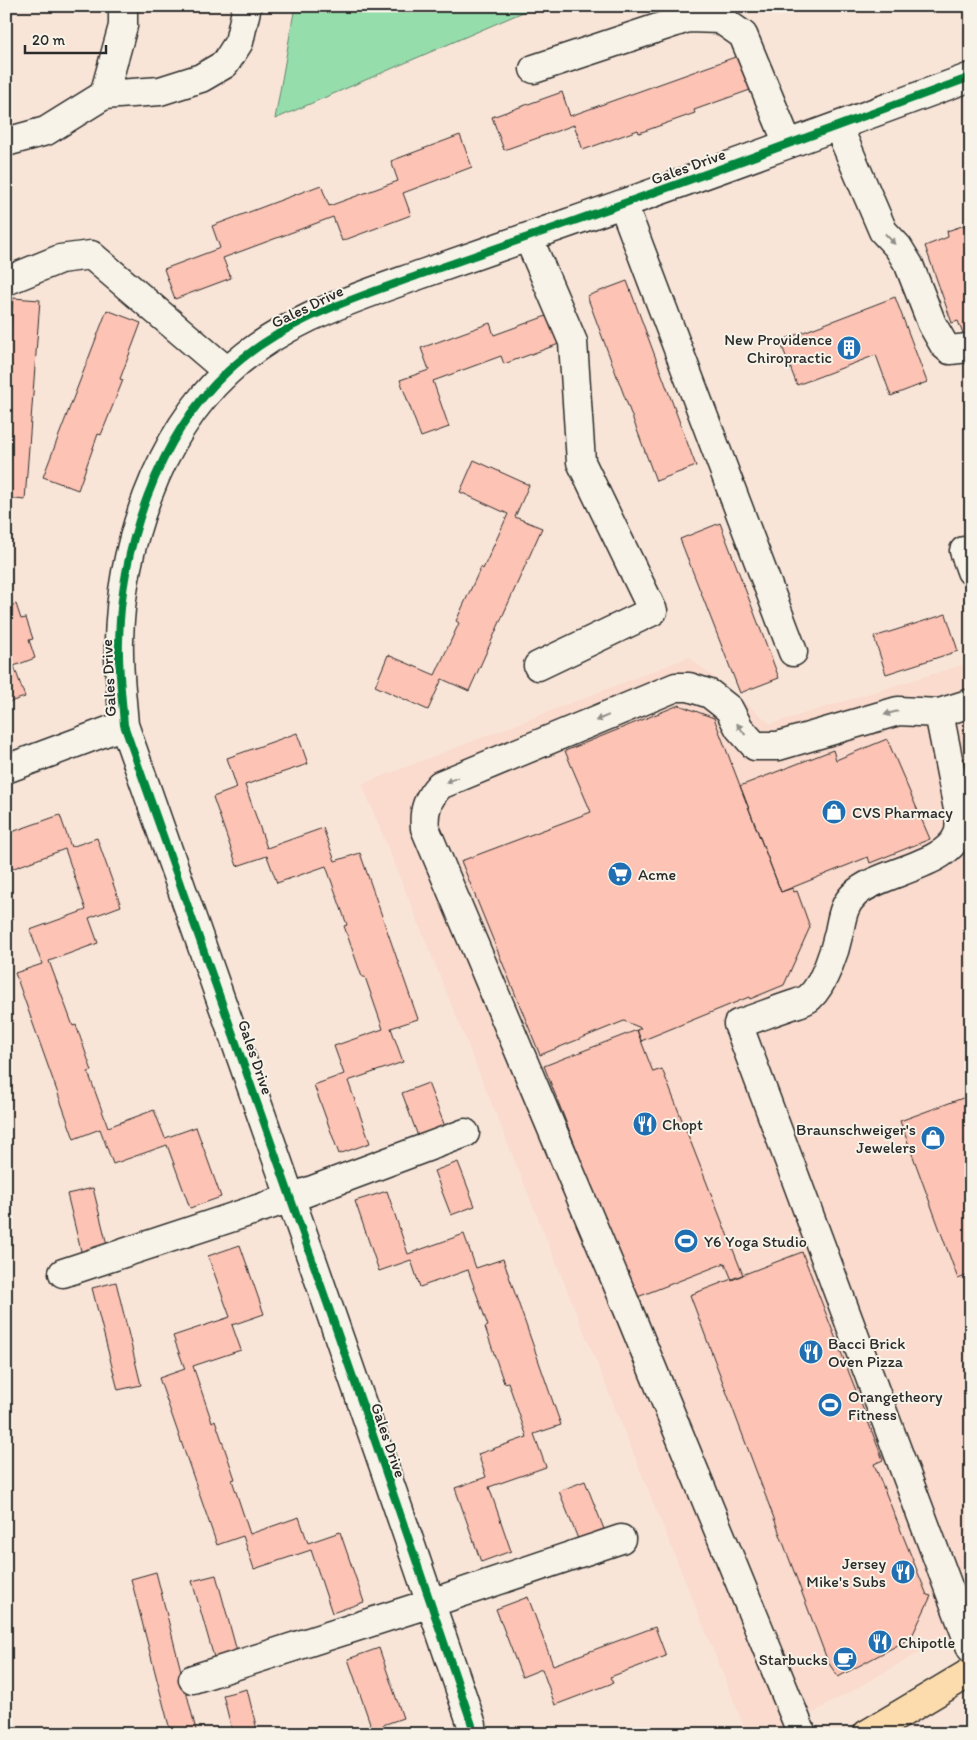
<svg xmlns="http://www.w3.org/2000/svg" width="977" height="1740" font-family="Itim,sans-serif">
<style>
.built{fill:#fadbcd}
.green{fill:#96ddac;stroke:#60846c}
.building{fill:#fdc3b4;stroke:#2b2b2b}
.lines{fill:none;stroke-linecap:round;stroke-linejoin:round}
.minor-casing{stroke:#2b2b2b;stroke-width:31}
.major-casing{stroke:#2b2b2b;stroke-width:31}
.minor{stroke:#f7f3e8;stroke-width:28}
.major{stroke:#fcdcac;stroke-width:28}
.cycleway-casing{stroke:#f7f3e8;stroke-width:11}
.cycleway{stroke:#00873e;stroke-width:8}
.oneway{fill:#918f8a}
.labels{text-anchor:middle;stroke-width:4;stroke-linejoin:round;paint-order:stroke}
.street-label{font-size:16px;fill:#2b2b2b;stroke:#f7f3e8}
.poi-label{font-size:16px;fill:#2b2b2b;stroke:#f7f3e8;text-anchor:start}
</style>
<rect width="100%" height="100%" fill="#f9e5d8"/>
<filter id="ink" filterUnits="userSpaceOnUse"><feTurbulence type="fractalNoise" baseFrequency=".02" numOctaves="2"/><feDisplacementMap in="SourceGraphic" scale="10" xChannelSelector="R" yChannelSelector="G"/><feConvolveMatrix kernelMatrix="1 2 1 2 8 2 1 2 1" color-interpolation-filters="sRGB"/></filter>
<g filter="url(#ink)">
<path class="built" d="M689 657 771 724 971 662V1623L776 1734H747L362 784Z"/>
<path class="green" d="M295 6H537L275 119Z"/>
<path class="building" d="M738 56 750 90 694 110 695 113 639 133 638 130 583 150 574 125 504 150 492 117 562 92 570 116Z
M460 135 472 167 403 193 411 215 342 241 333 217 223 258 231 278 175 299 164 269 220 248 212 226 321 185 329 206 398 181 391 161Z
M971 223V355L958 321 952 323 925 246 948 237 947 231Z
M627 281 696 466 656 481 587 296Z
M895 297 927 382 891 396 876 355 797 385 780 341Z
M13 298 40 300 25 500 6 498V385Z
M107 310 141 323 120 379 123 380 101 435 98 434 78 490 43 477Z
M549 315 559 344 504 364 501 356 433 381 449 427 421 437 400 380 429 370 421 348 490 323 494 335Z
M474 460 529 485 515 517 542 528 469 691 442 679 428 710 375 686 388 655 435 675 459 623 456 621 481 567 483 569 508 514 460 492Z
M720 523 779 678 740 693 680 539Z
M16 604 21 619 26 618 33 639 29 640 35 658 14 666 25 697 6 703V607Z
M946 614 958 651 886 674 874 637Z
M679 705 714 718 781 892 793 888 794 892 797 891 810 927 784 985 750 999 749 997 641 1041 637 1030 641 1028 624 1021 540 1055 461 861 591 812 565 751Z
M297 733 308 764 245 785 267 848 323 828 335 861 360 853 418 1019 391 1028 403 1062 348 1081 370 1143 339 1154 314 1085 344 1074 334 1046 383 1029 365 977H362L344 926 347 925 326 866 277 883 267 856 237 866 213 797 237 788 227 758Z
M887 739 930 839 870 863 868 857 781 892 740 786 833 750 836 760Z
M60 815 71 847 97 838 121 906 89 918 98 943 49 961 73 1026 76 1025 92 1071 88 1072 108 1127 154 1110 165 1138 196 1127 221 1197 190 1208 167 1145 113 1164 100 1129 74 1139 15 973 42 964 30 930 86 910 65 849 6 871V834Z
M637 1030 653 1072 662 1069 743 1275 732 1280 725 1263 635 1298 544 1066Z
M428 1083 446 1129 419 1139 402 1093Z
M971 1095V1274L958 1279 900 1121Z
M458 1162 475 1206 451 1215 434 1171Z
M93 1188 108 1249 82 1255 67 1194Z
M387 1191 408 1254 464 1234 476 1268 503 1259 561 1425 534 1434 546 1467 489 1487 511 1551 481 1562 455 1488 486 1477 478 1454 527 1437 508 1382 504 1383 485 1327 488 1326 468 1270 420 1287 411 1260 379 1271 355 1201Z
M240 1245 264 1314 232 1325 241 1350 193 1366 212 1422 215 1420 235 1479 232 1480 250 1534 299 1517 308 1543 340 1532 364 1602 332 1613 311 1550 254 1569 243 1536 217 1545 159 1378 185 1369 173 1336 230 1317 208 1256Z
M802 1252 883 1460 874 1464 927 1595 931 1596 911 1638 838 1677 828 1662 690 1295Z
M116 1282 141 1385 118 1390 92 1288Z
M585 1481 604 1529 578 1539 559 1491Z
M156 1572 197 1734H171L131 1579Z
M216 1575 238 1655 215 1661 192 1581Z
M528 1597 553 1665 655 1627 666 1656 610 1677 613 1683 555 1705 542 1669 522 1677 496 1609Z
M379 1648 403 1718 383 1725 386 1734H358L372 1729 348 1659Z
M247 1689 258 1734H233L223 1695Z"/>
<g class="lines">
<defs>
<path id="minor" d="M534 69 688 18 720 19 743 35 788 144
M104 95 123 26V6
M838 126 883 231 898 247 909 265 932 324 944 345 950 350 968 348
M6 142 46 131 104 95 160 91 201 78 225 64 239 42 247 6
M623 204 793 652
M528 237 573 342 581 462 653 611 538 666
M6 281 60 259 91 255 227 371
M964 551 971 571
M971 703 939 713 960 819C959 824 960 830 958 834 947 866 878 872 855 894 843 905 842 918 839 932 835 951 824 984 810 997 806 1001 798 1003 792 1005 774 1011 756 1018 738 1024L971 1648
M6 769 124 725
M63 1273 291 1198 465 1133
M193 1679 431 1603 621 1539
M471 1734 472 1725C359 1390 241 1057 124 725 122 697 118 669 119 641 121 548 157 437 227 372 280 321 355 298 422 274 471 257 519 240 568 223 703 176 837 126 971 77
M802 1734 627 1307 425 828C423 810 428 798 440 785L676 687H689L710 694 729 709 739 728 755 746H778L898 711 939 713"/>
<path id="major" d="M867 1734 971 1672"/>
</defs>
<use href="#minor" class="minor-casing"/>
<use href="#major" class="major-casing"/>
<use href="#minor" class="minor"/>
<use href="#major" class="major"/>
<defs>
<path id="cycleway" d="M471 1734 472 1725C359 1390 241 1057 124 725 122 697 118 669 119 641 121 548 157 437 227 372 280 321 355 298 422 274 471 257 519 240 568 223 703 176 837 126 971 77"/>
</defs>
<use href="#cycleway" class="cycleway-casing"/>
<use href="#cycleway" class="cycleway"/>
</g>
<defs><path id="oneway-solid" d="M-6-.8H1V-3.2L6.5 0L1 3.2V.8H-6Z" transform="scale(1.25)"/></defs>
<g class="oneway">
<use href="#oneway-solid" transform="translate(890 239) rotate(47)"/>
<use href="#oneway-solid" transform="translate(891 713) rotate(165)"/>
<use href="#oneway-solid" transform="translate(602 718) rotate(157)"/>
<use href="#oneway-solid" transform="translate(741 729) rotate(-126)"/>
<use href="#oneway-solid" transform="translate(452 780) rotate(157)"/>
</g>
</g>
<defs>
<symbol id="building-disc" viewBox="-11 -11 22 22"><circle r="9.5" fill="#1f6fb2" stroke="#f7f3e8"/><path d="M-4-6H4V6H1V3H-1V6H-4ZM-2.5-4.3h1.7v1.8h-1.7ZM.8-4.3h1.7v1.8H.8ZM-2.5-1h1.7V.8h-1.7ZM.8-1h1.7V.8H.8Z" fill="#fff"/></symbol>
<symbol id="shop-disc" viewBox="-11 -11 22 22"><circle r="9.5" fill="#1f6fb2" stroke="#f7f3e8"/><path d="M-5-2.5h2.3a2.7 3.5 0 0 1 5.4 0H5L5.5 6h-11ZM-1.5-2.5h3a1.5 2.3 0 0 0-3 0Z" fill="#fff"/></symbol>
<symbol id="supermarket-disc" viewBox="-11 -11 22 22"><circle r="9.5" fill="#1f6fb2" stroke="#f7f3e8"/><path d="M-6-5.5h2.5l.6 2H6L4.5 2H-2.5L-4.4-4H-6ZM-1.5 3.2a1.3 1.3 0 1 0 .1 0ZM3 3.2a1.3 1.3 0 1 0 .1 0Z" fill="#fff"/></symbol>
<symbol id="restaurant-disc" viewBox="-11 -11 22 22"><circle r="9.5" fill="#1f6fb2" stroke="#f7f3e8"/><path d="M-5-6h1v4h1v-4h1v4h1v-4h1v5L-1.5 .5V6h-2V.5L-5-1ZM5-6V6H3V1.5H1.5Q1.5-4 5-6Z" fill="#fff"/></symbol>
<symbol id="stadium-disc" viewBox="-11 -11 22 22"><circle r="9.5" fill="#1f6fb2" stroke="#f7f3e8"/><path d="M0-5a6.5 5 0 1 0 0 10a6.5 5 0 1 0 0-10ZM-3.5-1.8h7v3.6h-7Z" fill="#fff"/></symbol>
<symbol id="cafe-disc" viewBox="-11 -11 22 22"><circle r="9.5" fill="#1f6fb2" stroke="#f7f3e8"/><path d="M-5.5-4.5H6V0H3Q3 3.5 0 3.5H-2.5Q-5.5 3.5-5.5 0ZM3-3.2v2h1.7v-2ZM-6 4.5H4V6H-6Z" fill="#fff"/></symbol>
</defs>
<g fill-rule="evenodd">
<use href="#building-disc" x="835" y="334" width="28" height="28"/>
<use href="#shop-disc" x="820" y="798" width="28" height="28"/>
<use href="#supermarket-disc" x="606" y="860" width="28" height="28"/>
<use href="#restaurant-disc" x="631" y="1110" width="28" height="28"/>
<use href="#shop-disc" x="919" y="1124" width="28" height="28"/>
<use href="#stadium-disc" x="672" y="1227" width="28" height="28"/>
<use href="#restaurant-disc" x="797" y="1338" width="28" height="28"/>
<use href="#stadium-disc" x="816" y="1391" width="28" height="28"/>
<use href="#restaurant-disc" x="889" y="1558" width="28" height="28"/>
<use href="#restaurant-disc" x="866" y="1628" width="28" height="28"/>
<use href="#cafe-disc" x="831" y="1645" width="28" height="28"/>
</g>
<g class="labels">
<g class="street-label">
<text transform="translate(688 166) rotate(-20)" y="6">Gales Drive</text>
<text transform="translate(307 306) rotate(-26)" y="6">Gales Drive</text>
<text transform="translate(108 678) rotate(-93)" y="6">Gales Drive</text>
<text transform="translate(256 1057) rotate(71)" y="6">Gales Drive</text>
<text transform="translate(389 1440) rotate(71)" y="6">Gales Drive</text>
</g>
<g class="poi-label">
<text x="832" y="345" text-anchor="end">New Providence<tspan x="832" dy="18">Chiropractic</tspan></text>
<text x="852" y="818">CVS Pharmacy</text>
<text x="638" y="880">Acme</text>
<text x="662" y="1130">Chopt</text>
<text x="916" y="1135" text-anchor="end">Braunschweiger's<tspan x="916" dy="18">Jewelers</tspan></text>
<text x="704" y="1247">Y6 Yoga Studio</text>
<text x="828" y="1349">Bacci Brick<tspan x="828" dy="18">Oven Pizza</tspan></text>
<text x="848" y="1402">Orangetheory<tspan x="848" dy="18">Fitness</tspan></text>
<text x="886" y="1569" text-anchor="end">Jersey<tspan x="886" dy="18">Mike's Subs</tspan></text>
<text x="898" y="1648">Chipotle</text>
<text x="828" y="1665" text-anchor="end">Starbucks</text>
</g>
</g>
<rect width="977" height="1740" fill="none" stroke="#f7f3e8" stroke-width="25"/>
<rect x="12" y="12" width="952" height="1715" fill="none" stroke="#2b2b2b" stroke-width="2" filter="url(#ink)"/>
<path d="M25 45v8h81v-8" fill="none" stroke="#2b2b2b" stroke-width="2.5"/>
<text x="32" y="45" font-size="15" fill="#2b2b2b" stroke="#f7f3e8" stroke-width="4" paint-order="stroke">20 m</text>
</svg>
